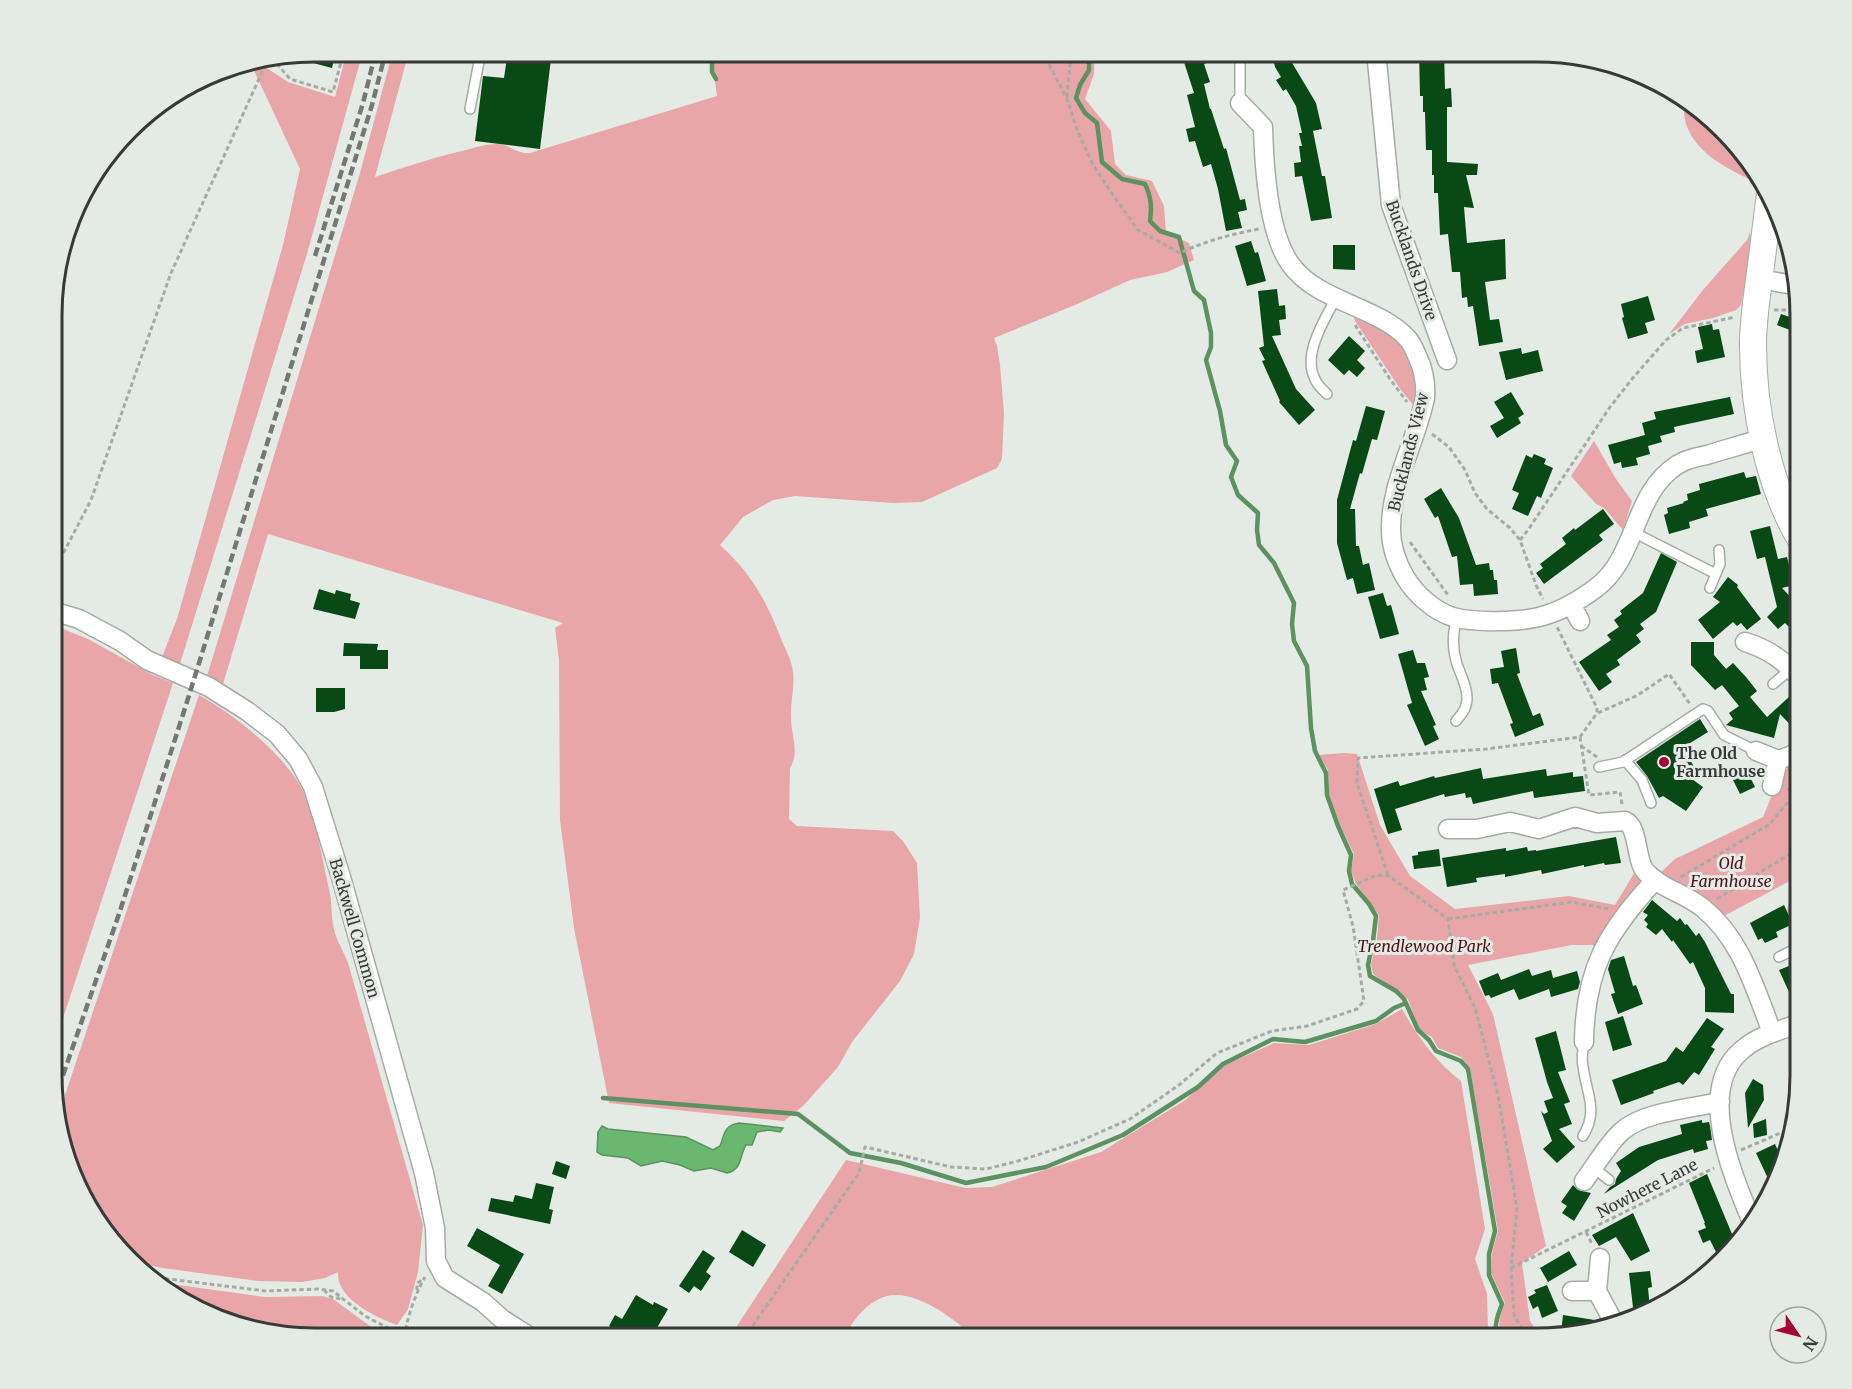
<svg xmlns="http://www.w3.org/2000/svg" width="1852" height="1389" font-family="Merriweather,serif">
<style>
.green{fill:#e9a6a8}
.water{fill:#6ab870;stroke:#5b925f;stroke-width:1.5}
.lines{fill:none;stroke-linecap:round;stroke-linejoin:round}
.stream{stroke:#5b925f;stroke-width:4.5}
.building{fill:#084915}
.lane-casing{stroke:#a5aba5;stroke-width:12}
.street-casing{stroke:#a5aba5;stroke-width:21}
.secondary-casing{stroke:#a5aba5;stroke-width:28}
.path{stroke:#a6aba6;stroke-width:3;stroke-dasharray:4.5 3;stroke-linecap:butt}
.lane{stroke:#fff;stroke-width:9}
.street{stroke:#fff;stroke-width:18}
.secondary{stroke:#fff;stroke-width:26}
.rail{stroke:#747774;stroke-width:4.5;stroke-dasharray:9 4.5;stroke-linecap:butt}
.poi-dot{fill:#a40731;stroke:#e4eae4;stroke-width:2}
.labels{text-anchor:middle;stroke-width:6;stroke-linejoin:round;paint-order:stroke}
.street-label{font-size:16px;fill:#383a38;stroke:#e4eae4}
.poi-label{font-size:16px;font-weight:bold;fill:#383a38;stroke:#e4eae4;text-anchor:start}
.park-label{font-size:16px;font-style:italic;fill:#511019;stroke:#e4eae4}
.rim{fill:none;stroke:#383a38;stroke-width:3}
</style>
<rect width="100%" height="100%" fill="#e4eae4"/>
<path class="green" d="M347 51H363L307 254 179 667 162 657 177 619 283 245 300 169 250 62 256 61 288 82 335 97Z
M393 51H409L375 177C405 167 435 157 466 150 476 147 487 144 498 144 510 145 517 154 530 153L717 96 711 51H1095L1094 74 1085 99 1111 131 1115 164 1126 175 1152 181 1164 206 1166 233 1189 243 1194 260 1167 272 1130 280 1075 305 994 338 997 346 1000 365 1004 413 1002 459 997 468 922 502 893 503 795 496 773 500 743 517 720 545C752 574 767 602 782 641 786 651 792 661 793 672 795 687 790 703 791 718 791 735 800 752 790 768L789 819 797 826 893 831 903 841 917 863 920 918 914 954 900 981 852 1042 838 1067 803 1106 784 1121 609 1103 574 928 560 820 559 660 555 628 563 623 268 534 223 684 207 676 360 173Z
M1686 101 1711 116 1760 180 1759 184C1731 170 1697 156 1686 124 1684 117 1683 109 1686 101Z
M1750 232 1751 252 1741 305 1736 310 1713 318 1685 324 1669 334 1703 290 1747 240Z
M1356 316C1367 321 1379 326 1389 333 1404 343 1414 366 1417 382 1419 390 1416 398 1414 406L1401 390 1355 321 1354 317Z
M1594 441 1616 479 1632 501 1623 530 1604 508 1596 504 1571 476Z
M53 625 88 639 153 675 173 683 52 1052Z
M199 695C234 714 285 755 303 791 317 820 322 860 330 893 332 905 331 917 334 929 336 940 344 952 348 963L423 1225 418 1272 408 1309 397 1325C376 1317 336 1299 338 1272L325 1278 302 1282 258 1281 163 1268 133 1262 78 1191 58 1116Z
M1344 753 1357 754 1380 825 1410 876 1455 909 1569 896 1615 905 1636 870 1650 881 1599 947 1592 945H1572L1468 965 1493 1014 1546 1246 1522 1263 1530 1321 1541 1337 1502 1338C1497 1324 1500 1317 1505 1303L1491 1273 1492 1253 1498 1231 1470 1068 1461 1057 1438 1048 1432 1037 1419 1030 1408 999 1373 974 1371 964 1377 939 1379 915 1356 884 1351 871 1354 854 1340 825 1329 794 1328 770 1319 755Z
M1801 758V875L1722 917 1675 881 1660 873 1675 859 1763 817 1777 783 1787 768Z
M1402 1009C1418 1037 1435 1061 1461 1081L1485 1229 1475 1259 1487 1294 1488 1330 1491 1338H975C953 1318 908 1282 877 1300 862 1308 851 1324 843 1338H729L846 1160 965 1188 992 1187 1101 1152 1184 1101 1225 1065 1274 1043 1309 1045 1376 1024Z
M157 1282 265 1297 322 1296 333 1299 385 1337H298L214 1318Z"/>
<path class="water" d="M739 1123 783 1128 780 1132 769 1130 757 1132 752 1145H746C739 1156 743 1169 727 1173L711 1168 694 1171 680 1165 662 1161 641 1166 628 1158 602 1155 597 1152 598 1132 602 1126 608 1129 686 1137 713 1150 720 1146C725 1134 723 1126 739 1123Z"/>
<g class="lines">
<path class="stream" d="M712 51V72L716 79
M1089 51V70L1080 85 1076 98 1085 113 1097 123 1102 162 1122 179 1145 184C1151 197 1152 206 1150 221L1160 231 1179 237 1194 291 1204 300 1211 333V347L1206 360 1220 411 1226 445 1237 461 1231 477 1238 495 1258 513 1257 530 1259 545 1274 563 1294 603 1292 624 1294 641 1307 666 1311 728 1315 751 1326 773 1327 795 1338 826 1351 855 1349 871 1352 884 1369 904 1376 916 1373 941 1368 965 1370 976 1396 991 1404 999 1418 1030 1429 1040 1436 1051 1461 1061 1468 1069 1495 1231 1489 1254V1275L1502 1304C1498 1315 1493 1326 1498 1338
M603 1098 798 1114 850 1153 901 1163 966 1183 1046 1167 1123 1135 1198 1087 1223 1064 1273 1039 1305 1042 1376 1021 1394 1008 1406 1003"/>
</g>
<path class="building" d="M315 51H336L332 68 287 56Z
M508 51H552L540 149 475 141 483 76 504 78Z
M1184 51H1205L1209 62 1204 64 1210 82 1204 84 1210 109H1211L1224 149 1226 148 1240 200 1245 199 1247 210 1238 212 1242 228 1226 231 1218 189 1211 164 1203 167 1195 141 1189 142 1186 129 1195 127 1187 95 1194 93 1183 59H1186Z
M1271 51H1285L1316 103 1322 129 1312 131H1313L1322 176H1325L1332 218 1311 221 1302 176 1295 177 1294 163 1301 162 1299 146H1302L1299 133H1302L1296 106 1286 89 1283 91 1276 80 1281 77 1275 67Z
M1419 51H1444L1445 89 1451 88 1452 107H1447V162L1478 164 1477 175H1466L1474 208 1464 207 1467 243 1505 239 1506 279 1485 282 1490 320 1499 319 1503 342 1479 346 1473 306 1468 307 1467 297 1462 298 1460 272H1452L1448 234 1440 235 1438 193H1434V175H1432V150H1426L1425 112H1423V96H1420Z
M1251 241 1255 253 1258 252 1266 281 1247 286 1235 246Z
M1333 245H1355V270L1333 269Z
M1277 289 1279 306 1285 305 1286 319 1279 320 1281 335 1272 336 1296 389 1315 410 1299 425 1279 402 1280 401 1262 361 1265 360 1259 348 1264 346 1258 291Z
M1648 296 1655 320 1645 323 1648 333 1628 339 1622 318 1624 317 1621 304Z
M1781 314 1801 321V338L1790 330 1777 325Z
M1712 324 1713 330 1719 329 1725 357 1697 363 1695 351 1703 349 1698 327Z
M1349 336 1365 351 1357 360 1365 368 1357 377 1349 370 1344 375 1328 360Z
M1521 348 1522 354 1538 350 1543 371 1506 380 1499 352Z
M1511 392 1524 414 1518 418 1521 423 1497 438 1490 426 1504 418 1494 402Z
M1730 397 1734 414 1674 427 1675 432 1660 436 1662 442 1648 446 1650 454 1636 458 1638 465 1622 468 1621 462 1614 464 1608 445 1645 435 1642 423 1656 419 1654 412Z
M1366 406 1385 411 1377 440 1372 439 1362 474 1360 473 1350 509H1355L1356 546H1359L1363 565 1369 563 1375 590 1357 594 1353 578 1347 580 1337 543V500L1353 440 1356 441Z
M1534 454 1546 459 1544 464 1553 468 1541 498 1537 496 1528 516 1512 509 1519 493 1512 490 1526 455 1532 458Z
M1744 472 1746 478 1756 476 1761 494 1706 509 1708 516 1689 522 1690 528 1669 534 1664 515 1668 513 1667 508 1684 503 1683 502 1688 500 1687 494 1700 490 1699 484Z
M1441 488 1459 518 1476 565 1489 563 1490 570H1493L1494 580H1497L1498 594 1474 596 1473 584 1460 585 1457 556 1452 557 1438 516 1435 518 1424 499Z
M1603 509 1614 524 1599 535 1603 540 1544 584 1536 573 1543 568 1540 564 1566 544 1562 538 1574 528 1575 530Z
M1770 526 1778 559 1787 557 1794 585 1782 588 1801 608V637L1790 626 1789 627 1785 623 1778 629 1767 617 1777 607 1765 557 1757 559 1750 531Z
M1661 553 1677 562 1656 612 1640 624 1644 629 1636 635 1641 642 1617 660 1620 665 1606 674 1612 682 1599 691 1579 662 1611 640 1607 635 1619 627 1614 620 1622 614 1620 611 1643 593Z
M1728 577 1738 585 1737 587 1761 619 1747 630 1741 623 1737 626 1733 622 1713 639 1698 620 1720 602 1713 597Z
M319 589 335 594 336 590 351 594 350 600 360 603 355 619 313 609Z
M1383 593 1387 606 1391 605 1399 634 1380 639 1368 597Z
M1691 642H1714V655L1726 669 1733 663 1746 677 1757 691 1750 697 1767 717 1789 697 1795 704 1801 699V736L1780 714 1774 738 1726 725 1733 719 1729 713 1739 706 1722 685 1715 690 1691 665Z
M344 643 378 644 377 650H388V669H360V656H343Z
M1516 648 1520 673 1517 674 1533 716 1540 713 1544 725 1515 737 1510 724 1513 723 1498 683 1492 684 1490 669 1504 667 1501 651Z
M1413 650 1417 663H1425L1429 677 1424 678 1427 690 1421 691 1436 725 1433 726 1439 739 1425 746 1407 705 1412 703 1398 654Z
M316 688H345V709L334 712H316Z
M1700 719 1708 732 1682 748 1695 768 1685 774 1703 787 1686 811 1663 796 1659 798 1647 776 1636 762Z
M1481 768 1483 779 1546 769 1547 776 1573 772V777L1583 776 1585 791 1534 798 1533 791 1473 804 1471 797 1466 798 1465 793 1445 797 1444 794 1395 809 1402 830 1388 834 1374 789 1398 781 1400 786 1434 776 1435 778Z
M1746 769 1755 787 1740 794 1731 776Z
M1616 837 1621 863 1605 865 1604 863 1584 867V865L1542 874 1541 870 1505 877V874L1476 878 1477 882 1447 887 1442 858 1506 848V851L1527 847 1528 851 1536 850V851Z
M1439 849 1441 866 1414 869 1412 856 1418 855V852Z
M1652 900 1677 921 1680 918 1685 925 1687 924 1696 936 1699 933 1705 942 1731 994H1734V1013L1705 1012V988L1693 962 1690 964 1673 940 1672 942 1662 929 1656 935 1646 927 1648 924 1644 920 1648 915 1643 912Z
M1784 905 1793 924 1776 932 1778 937 1765 943 1762 938 1758 940 1750 923Z
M1624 956 1633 986 1636 985 1643 1004 1618 1014 1611 994 1615 993 1608 969 1611 960Z
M1801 961 1800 1012H1798L1779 970Z
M1529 969 1532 976 1551 970 1553 978 1577 971 1580 982 1578 989 1551 997 1549 989 1519 1000 1514 989 1491 998 1489 995 1485 996 1479 981 1498 973 1501 980Z
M1623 1016 1632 1045 1613 1051 1605 1022Z
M1707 1018 1724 1029 1711 1047 1715 1049 1699 1075 1694 1072 1683 1085 1679 1082 1653 1091 1654 1093 1621 1105 1612 1080 1666 1061 1676 1047 1683 1052Z
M1556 1031 1566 1070 1558 1072 1570 1102 1564 1104 1572 1124 1559 1129 1575 1147 1557 1163 1543 1149 1552 1141 1541 1111 1544 1114 1548 1112 1544 1101 1553 1098 1547 1082 1535 1038Z
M1753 1079 1763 1085 1764 1100 1748 1128 1745 1093Z
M1766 1119 1767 1135 1754 1138 1753 1124Z
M1702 1120V1123L1709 1122 1710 1126 1712 1140 1706 1141 1708 1149 1694 1153 1693 1149 1658 1160 1604 1194 1610 1187 1615 1184 1616 1179 1621 1171 1616 1163 1639 1147 1682 1134 1680 1125Z
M1775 1144 1779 1153 1787 1149 1781 1176 1773 1189 1756 1153Z
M556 1161 570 1166 566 1179 552 1174Z
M1707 1174 1737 1246 1728 1254 1719 1258 1710 1240 1703 1243 1698 1231 1706 1228 1704 1223H1705L1689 1183Z
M536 1183 554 1187 549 1209 553 1210 550 1224 488 1211 491 1198 513 1202 515 1195 532 1199Z
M1573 1185 1578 1190 1591 1193 1574 1221 1562 1213 1567 1206 1561 1202Z
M1633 1213 1650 1251 1631 1261 1616 1237 1599 1246 1592 1235Z
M477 1228 524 1254 502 1294 488 1286 500 1265 467 1246Z
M742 1230 766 1245 753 1267 729 1252Z
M703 1250 715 1258 706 1272 711 1276 701 1291 694 1286 689 1293 679 1286Z
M1569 1251 1577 1265 1548 1282 1540 1268Z
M1650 1271 1652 1287 1648 1288 1650 1309 1634 1316 1629 1273Z
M1547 1285 1558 1311 1542 1318 1538 1306 1533 1309 1528 1297 1536 1293 1534 1290Z
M636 1295 653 1305 654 1302 668 1309 651 1338H629L609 1326 615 1315 622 1319Z
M1563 1315 1601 1321V1323L1561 1333Z"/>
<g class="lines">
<defs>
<path id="lane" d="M446 51 479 58
M1235 51 1240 57V103
M470 109 481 51
M1327 394C1323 390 1317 385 1315 379 1302 354 1325 319 1336 298
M1633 532 1716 574
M1710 588 1720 564 1719 550
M1773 684 1791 669
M1456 721C1460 716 1465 711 1466 705 1470 692 1461 676 1457 664 1452 648 1452 634 1457 618
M1625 760 1642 780 1651 803
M1599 767 1623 762 1703 709 1708 711 1724 735 1756 751
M1779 957 1801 946
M1583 1136C1599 1110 1586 1093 1583 1066 1581 1058 1583 1050 1584 1042
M1594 1168 1609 1180"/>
<path id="street" d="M1376 51 1391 205 1447 360
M1240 103 1263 127C1264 166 1268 234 1291 265 1318 302 1377 306 1407 338 1412 343 1415 351 1418 358 1424 371 1426 384 1425 398 1416 442 1390 485 1391 530 1391 546 1397 563 1405 577 1415 594 1434 611 1453 617 1474 623 1518 622 1539 617 1559 612 1580 600 1596 588 1638 557 1632 494 1677 465 1686 459 1697 457 1707 455 1726 449 1745 444 1764 438
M1759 279 1794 285
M1571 604 1580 621
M53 611 79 619 120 641 147 660 209 687 247 711 277 734 298 759 313 787 341 877 424 1173 435 1228 436 1261 445 1278 483 1302 502 1319 532 1338
M1745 642C1769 649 1784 661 1801 679
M1756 751 1778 760 1790 756 1801 750
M1772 786 1778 760
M1448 829H1477L1510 822 1539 829 1575 817 1597 823 1625 821C1639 827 1635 858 1645 871 1660 888 1686 894 1703 908 1742 940 1754 987 1772 1032
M1798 910 1801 915
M1584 1042C1585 968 1607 933 1655 880
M1584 1181C1596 1165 1607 1145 1621 1132 1642 1112 1692 1108 1720 1102
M1752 1222C1733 1176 1695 1089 1742 1050 1759 1035 1780 1031 1800 1023
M1572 1291H1597L1600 1258
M1597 1291 1613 1321"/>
<path id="secondary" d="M1770 194C1766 223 1763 252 1759 280 1756 302 1753 323 1753 345 1753 408 1768 485 1801 540"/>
</defs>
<use href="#lane" class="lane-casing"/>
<use href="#street" class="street-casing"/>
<use href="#secondary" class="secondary-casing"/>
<path class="path" d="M1042 51 1067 99 1078 132 1093 165 1115 198 1138 230 1180 253C1205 241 1232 234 1259 229
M272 58 290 79 333 92 344 51
M1067 97 1071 51
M1774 310H1786L1801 318
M1355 325 1390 379 1407 402
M1432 434 1449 447 1465 470 1475 493 1487 509 1510 528 1520 540 1536 585 1543 599
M1520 540 1528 530 1610 407 1632 379 1666 340 1683 328 1735 317
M1410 542 1448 595
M53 573 91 500 171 273 268 59
M1598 713 1638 695 1669 674 1690 704
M1580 737 1589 795 1620 792 1622 804
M1581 746 1597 757
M1788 788 1792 797 1801 810
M1388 875 1357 783 1358 758 1486 749 1580 737 1597 713V708L1557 627
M1681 877 1770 824 1801 786
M1717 899 1801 847
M1448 919 1571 902 1610 909
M1741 1150 1792 1128
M1586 1232 1592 1244
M1511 1268 1714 1168
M143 1274 168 1279 266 1291 318 1289 333 1291 365 1316 405 1337
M324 1290 331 1297 341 1299
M417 1290V1283L424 1279
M405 1337C405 1322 417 1290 425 1277
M744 1338 859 1173 865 1147 951 1167 986 1169 1018 1161 1078 1142 1130 1119 1179 1085 1217 1053 1272 1031 1307 1026 1357 1009 1364 1001 1353 926 1343 890 1377 875 1389 876 1448 919 1454 965 1475 1008 1498 1095 1517 1209 1511 1268 1514 1314 1526 1338"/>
<use href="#lane" class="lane"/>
<use href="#street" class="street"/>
<use href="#secondary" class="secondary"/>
<path class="rail" d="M315 256 363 103 376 51
M54 1101 119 914 186 705 372 105 386 51"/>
</g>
<circle class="poi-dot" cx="1664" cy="762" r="6"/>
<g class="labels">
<g class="street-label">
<text transform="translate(1412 260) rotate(71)" y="6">Bucklands Drive</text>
<text transform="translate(1408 452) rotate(-76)" y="6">Bucklands View</text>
<text transform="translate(355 928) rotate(74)" y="6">Backwell Common</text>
<text transform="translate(1647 1188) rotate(-27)" y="6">Nowhere Lane</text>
</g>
<g class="poi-label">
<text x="1676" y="759">The Old<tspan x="1676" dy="18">Farmhouse</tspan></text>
</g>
<g class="park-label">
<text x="1731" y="869">Old<tspan x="1731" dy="18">Farmhouse</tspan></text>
<text x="1424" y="952">Trendlewood Park</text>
</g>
</g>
<path d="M0 0H1852V1389H0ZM315 62H1537A253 253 0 0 1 1790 315V1075A253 253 0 0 1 1537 1328H315A253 253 0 0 1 62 1075V315A253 253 0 0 1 315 62Z" fill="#e4eae4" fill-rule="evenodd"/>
<path class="rim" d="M315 62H1537A253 253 0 0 1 1790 315V1075A253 253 0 0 1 1537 1328H315A253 253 0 0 1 62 1075V315A253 253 0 0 1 315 62Z"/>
<g transform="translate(1798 1335) rotate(125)"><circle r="28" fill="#e4eae4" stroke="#9fa49f" stroke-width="1.5"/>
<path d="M0-4.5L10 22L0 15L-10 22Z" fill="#a40731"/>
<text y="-9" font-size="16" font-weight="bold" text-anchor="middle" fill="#383a38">N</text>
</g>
</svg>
